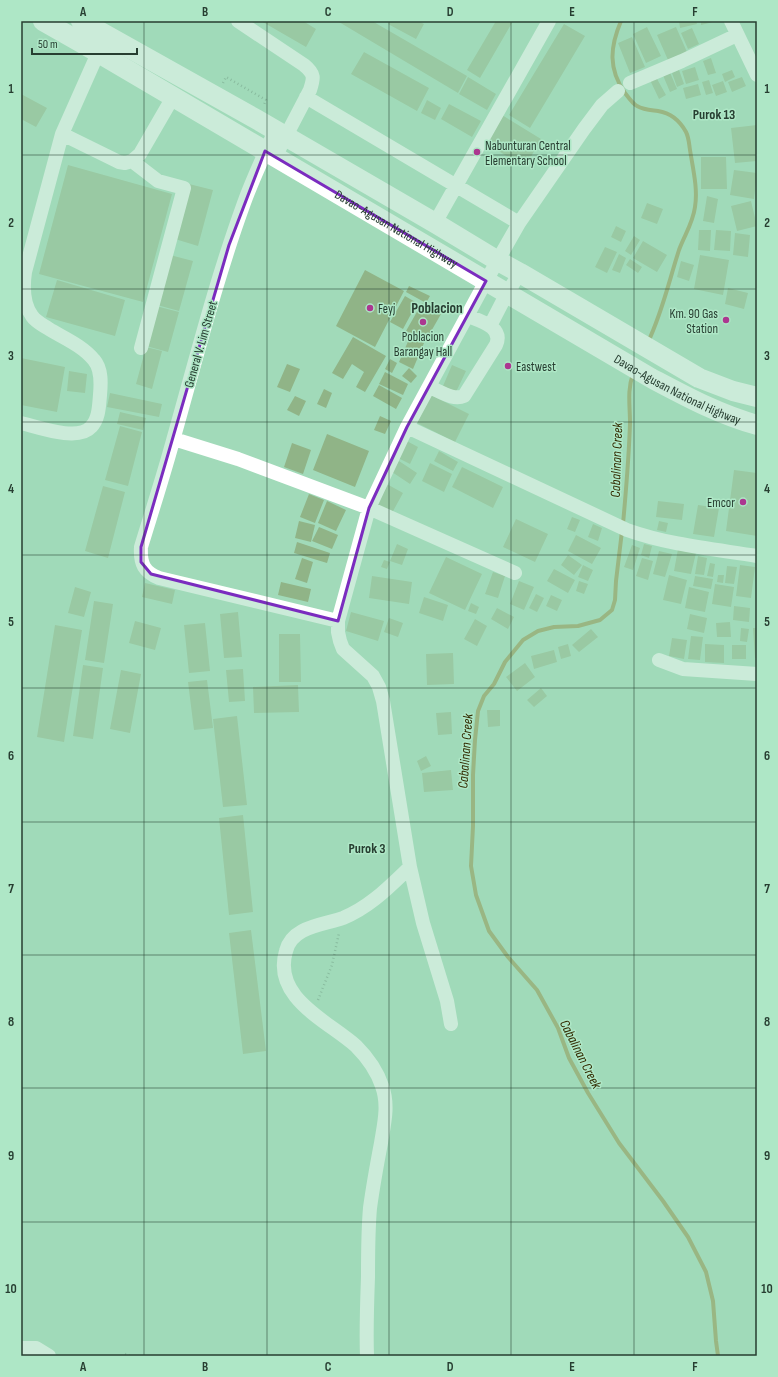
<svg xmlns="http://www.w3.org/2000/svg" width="778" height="1377" font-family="'Sofia Sans Condensed',sans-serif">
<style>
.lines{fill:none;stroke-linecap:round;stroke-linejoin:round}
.stream{stroke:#918b41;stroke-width:4}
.building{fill:#90b487}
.path{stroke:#6d977f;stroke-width:2.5;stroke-dasharray:1 3;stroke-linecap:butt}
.minor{stroke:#fff;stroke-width:14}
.highway{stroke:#fff;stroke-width:20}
.marked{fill:none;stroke:#7b2cbf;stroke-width:3;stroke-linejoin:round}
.grid{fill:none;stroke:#273e31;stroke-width:1;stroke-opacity:0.55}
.poi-dot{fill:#ac3790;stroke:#aee7c6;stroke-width:1.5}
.labels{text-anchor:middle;stroke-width:3;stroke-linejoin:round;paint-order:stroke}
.poi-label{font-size:13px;fill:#273e31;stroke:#aee7c6;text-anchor:start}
.street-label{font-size:13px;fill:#273e31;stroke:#aee7c6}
.neighbourhood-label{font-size:14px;font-weight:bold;fill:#273e31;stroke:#aee7c6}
.water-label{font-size:14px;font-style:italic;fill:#322a00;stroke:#aee7c6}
.quarter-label{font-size:15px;font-weight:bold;fill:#273e31;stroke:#aee7c6}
.neatline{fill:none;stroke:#273e31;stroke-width:1.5}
.grid-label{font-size:13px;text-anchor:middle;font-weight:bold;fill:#273e31}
</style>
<rect width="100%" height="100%" fill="#a1dab9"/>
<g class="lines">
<path class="stream" d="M621 21C610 47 608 69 625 93 628 97 633 104 637 106 644 110 651 110 658 111 671 113 680 121 686 132 689 138 689 144 690 150 693 169 698 189 695 207 693 223 684 236 679 250 669 281 662 313 648 342
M623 524C626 491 629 456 630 423 630 406 627 390 633 374
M622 531 616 581 615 600 612 610 600 620 578 626 554 627 538 631 523 640 505 662 494 684 484 696 478 711 475 740 473 775V826L471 866 476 895 489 931 508 957 537 990 558 1028 569 1058 588 1093 619 1143 663 1201 688 1237 706 1272 713 1301 716 1341 718 1356"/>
</g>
<path class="building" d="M261 21H303L316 29 306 47Z
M340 21H372L467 76 458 93 339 22Z
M390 21H418L424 24 416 39 388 24Z
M496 21H513L480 78 467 70Z
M679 21H696L697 24 680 28Z
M701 21H713V22L701 25Z
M564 24 585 36 530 128 509 115Z
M647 27 661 56 646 63 633 34Z
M676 27 687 52 668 60 657 35Z
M692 28 699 44 688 49 681 33Z
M632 37 645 67 630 73 618 43Z
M364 52 429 88 417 111 351 74Z
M711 58 716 73 708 75 703 61Z
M695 67 699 80 686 84 682 71Z
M669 70 677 89 670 92 662 73Z
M679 70 684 84 677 87 672 73Z
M732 70 735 77 725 82 722 74Z
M468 77 496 94 487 110 459 94Z
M656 77 666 95 659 99 650 80Z
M742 77 746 86 732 92 728 82Z
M709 80 713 93 706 95 702 82Z
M723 81 727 92 716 96 712 85Z
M698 84 701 95 686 99 683 88Z
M21 94 47 108 36 127 21 119Z
M427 100 441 108 435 120 421 113Z
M449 104 481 121 472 137 441 119Z
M502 115 541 139 525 167 485 143Z
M757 125V161L735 163 731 128Z
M701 157H726L727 189H701Z
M68 165 172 194 143 302 39 274Z
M734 170 757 173 754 199 730 195Z
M189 184 213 190 198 246 175 239Z
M707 196 718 199 714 223 703 221Z
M751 201 757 226 737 231 731 206Z
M647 203 663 209 657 224 641 218Z
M616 226 626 231 621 242 611 237Z
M699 230H711L710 251 698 250Z
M716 230 731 231 730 251 714 250Z
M735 233 750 235 748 257 733 255Z
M634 236 640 240 631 255 625 251Z
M643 241 667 255 657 272 633 258Z
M605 247 617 252 607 273 595 267Z
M619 254 626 258 620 273 612 270Z
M170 255 193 261 179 311 157 305Z
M700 255 729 260 723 295 694 289Z
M630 259 642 267 638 273 626 265Z
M681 261 694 265 689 281 677 277Z
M365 270 404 291 375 347 336 326Z
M57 280 125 300 115 336 46 317Z
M409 286 430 296 426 303 406 292Z
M728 288 748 293 744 309 725 304Z
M405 296 417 303 403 329 390 322Z
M422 303 441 314 425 342 406 331Z
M156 306 179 312 168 352 146 346Z
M353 337 386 356 365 392 356 387 364 372 352 364 343 379 332 373Z
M410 337 424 343 413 369 399 362Z
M146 347 162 351 152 389 136 384Z
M21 358 65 367 57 412 21 405Z
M390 359 397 363 392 373 385 369Z
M287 364 300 369 290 392 277 387Z
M452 365 466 371 456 392 443 386Z
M409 368 417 376 411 383 402 376Z
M69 371 87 374 85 393 67 391Z
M385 372 408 384 403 395 379 384Z
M379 385 402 398 396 409 373 396Z
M324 389 332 393 326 408 317 404Z
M110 393 162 404 159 417 107 407Z
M431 395 469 414 455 442 417 423Z
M295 396 306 401 299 416 287 410Z
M120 412 146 418 143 430 117 424Z
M380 416 391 421 385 434 374 430Z
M120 426 142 432 128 486 105 480Z
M327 434 369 451 355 487 313 470Z
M403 439 418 447 410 464 394 456Z
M292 443 311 450 303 474 284 467Z
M439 451 458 462 453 471 434 461Z
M399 461 417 473 410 484 392 472Z
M430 463 452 474 444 492 422 481Z
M462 467 503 487 493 508 452 487Z
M734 470 757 473V536L726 531Z
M385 483 403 493 392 513 374 504Z
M103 486 125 492 108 558 85 551Z
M309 494 324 500 315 523 300 517Z
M327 501 346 510 336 531 318 523Z
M658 501 684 504 682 520 656 517Z
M698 505 719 508 714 537 693 534Z
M572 517 580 520 575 532 567 529Z
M516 519 548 534 535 562 503 547Z
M299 521 315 525 311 542 295 538Z
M659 521 668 523 666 532 657 530Z
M593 524 602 528 598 541 588 537Z
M319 527 338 535 332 549 312 541Z
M576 535 601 548 592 564 568 551Z
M297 542 330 553 327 563 294 553Z
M397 544 408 549 402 565 390 561Z
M644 544 652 546 649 558 641 555Z
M632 545 640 548 633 570 624 567Z
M678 549 696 553 691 574 674 571Z
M659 551 672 554 665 577 653 574Z
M568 555 582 565 574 575 561 565Z
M698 556 707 558 704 575 695 574Z
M446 557 482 574 465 610 429 593Z
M302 558 313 562 307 583 295 579Z
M642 558 653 561 648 580 636 576Z
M384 560 390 562 387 569 381 567Z
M710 563 715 564 713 577 707 576Z
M583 565 593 570 588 581 578 577Z
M740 565 755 567 751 598 736 596Z
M727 566 737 567 734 584 725 583Z
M554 569 575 580 568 593 547 581Z
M493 572 505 576 498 598 485 594Z
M669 575 687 580 681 604 663 600Z
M718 575H724L723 583 717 582Z
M372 576 412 582 409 604 369 598Z
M695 576 713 579 711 589 693 586Z
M519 581 534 587 524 610 510 604Z
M579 581 588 584 584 594 576 591Z
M281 582 311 589 308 602 278 595Z
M145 583 175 590 172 604 142 597Z
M715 584 734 587 731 607 712 604Z
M75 587 91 592 84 617 68 613Z
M689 587 709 592 705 612 685 608Z
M536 594 544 598 537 612 529 608Z
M551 595 562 600 557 611 546 606Z
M424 597 448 605 443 621 419 613Z
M94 601 113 604 104 663 85 660Z
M471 603 479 607 476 614 468 611Z
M734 606 750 608 749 622 733 620Z
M497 608 514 617 508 629 491 619Z
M238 612 242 657 224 658 220 614Z
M351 612 384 621 378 641 346 631Z
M690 614 707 618 704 633 687 629Z
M389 618 403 623 398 637 384 632Z
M475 619 487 626 477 646 464 639Z
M135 621 161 628 155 650 129 643Z
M730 622 731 637H717L716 623Z
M205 623 210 671 189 673 184 625Z
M55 625 82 630 64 742 37 737Z
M741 628 749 629 747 642 740 641Z
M753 628H757V658H755Z
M591 629 598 637 579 652 572 645Z
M279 634H300L301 682H279Z
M691 636 703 637 700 660 688 659Z
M672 638 687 640 684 659 669 656Z
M568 644 571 656 561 659 558 647Z
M705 644 724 645V663L705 662Z
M732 645H746V659H732Z
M554 650 557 662 534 669 531 656Z
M453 653 454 684 427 685 426 654Z
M525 663 535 677 517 691 506 677Z
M83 665 103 668 93 739 73 736Z
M243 669 245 701 229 702 226 670Z
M121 670 141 674 130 733 110 729Z
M207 680 213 728 194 730 188 682Z
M298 685 299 712 254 713 253 687Z
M541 688 547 696 534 707 527 700Z
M487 710H500V726L488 727Z
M451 712 452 734 438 735 436 713Z
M237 716 247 805 223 807 213 719Z
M426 756 431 766 421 771 417 761Z
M451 770 453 790 424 792 422 773Z
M243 815 253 912 229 915 219 818Z
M251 930 266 1051 243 1054 229 933Z"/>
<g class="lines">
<path class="path" d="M223 83 226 77 266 100 264 105
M318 1000 332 965 339 933
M125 1354 130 1356"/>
<path class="minor" d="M238 21 304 65C315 74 314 78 310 90L275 157
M731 21 757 75
M630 83 682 61 737 35
M306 97 519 223
M275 131C264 155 253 178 244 203 216 280 196 359 174 437 164 474 152 511 141 547 140 564 144 572 159 578L338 621
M62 134 119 162 125 163 132 161 140 154 173 97
M132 161 158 181 184 188 141 348
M435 223 549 21
M490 326 507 293 520 273
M429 387C440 391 453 401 464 396L496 345C504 327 480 321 468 316
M21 423C38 427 78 442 91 427 99 419 99 406 100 395 101 384 102 369 94 360 83 346 64 338 49 329 43 325 36 322 32 316 23 304 23 286 25 272L62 134 98 53
M407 427 627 530C669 545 713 549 757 556
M174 439 238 459 369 508 515 573
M659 660 683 669 757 674
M451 1024 447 1001 423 923 410 867 383 701 379 687 373 676 343 649 340 641 338 632V621L369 508 407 427 486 281 519 223 584 129 602 105 618 91
M21 1348H36L49 1356
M367 1356C366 1330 367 1304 368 1277 368 1254 368 1231 370 1208 373 1186 377 1164 381 1143 384 1124 389 1105 382 1086 377 1071 367 1057 356 1046 328 1021 272 998 286 951 292 926 324 925 343 918 370 907 389 887 410 867"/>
<g class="highway">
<path id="s1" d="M43 21 80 42 651 378C687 397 718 414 757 425"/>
<path d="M81 21 256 119 435 223 498 261 520 273 699 378 733 391 757 397"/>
</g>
</g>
<path d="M0 0H778V1377H0ZM265 151 486 281 407 427 369 508 338 621 151 574 141 562V547L229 245Z" fill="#a1dab9" fill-opacity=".55" fill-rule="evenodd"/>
<path class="marked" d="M265 151 486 281 407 427 369 508 338 621 151 574 141 562V547L229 245Z"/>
<path class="grid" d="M144 21V1356M267 21V1356M389 21V1356M511 21V1356M634 21V1356M21 155H757M21 289H757M21 422H757M21 555H757M21 688H757M21 822H757M21 955H757M21 1088H757M21 1222H757"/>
<g class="poi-dot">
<circle cx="477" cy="152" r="4"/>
<circle cx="370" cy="308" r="4"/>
<circle cx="726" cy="320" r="4"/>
<circle cx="423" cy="322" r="4"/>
<circle cx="508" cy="366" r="4"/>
<circle cx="743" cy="502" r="4"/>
</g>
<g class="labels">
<g class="poi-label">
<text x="485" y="150">Nabunturan Central<tspan x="485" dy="15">Elementary School</tspan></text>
<text x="378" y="313">Feyj</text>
<text x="718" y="318" text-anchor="end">Km. 90 Gas<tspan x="718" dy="15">Station</tspan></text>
<text x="423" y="341" text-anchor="middle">Poblacion<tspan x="423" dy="15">Barangay Hall</tspan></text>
<text x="516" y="371">Eastwest</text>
<text x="735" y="507" text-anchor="end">Emcor</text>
</g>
<g class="street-label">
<text dy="5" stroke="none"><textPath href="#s1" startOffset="410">Davao-Agusan National Highway</textPath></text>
<text transform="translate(200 344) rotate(-74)" y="5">General V. Lim Street</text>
<text dy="5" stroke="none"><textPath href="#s1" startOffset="734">Davao-Agusan National Highway</textPath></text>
</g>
<g class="neighbourhood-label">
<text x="714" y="119">Purok 13</text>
<text x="367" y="853">Purok 3</text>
</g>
<g class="water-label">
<text transform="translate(616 460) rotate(-88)" y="5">Cabalinan Creek</text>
<text transform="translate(465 751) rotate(-86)" y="5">Cabalinan Creek</text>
<text transform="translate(581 1054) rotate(63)" y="5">Cabalinan Creek</text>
</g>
<g class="quarter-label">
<text x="437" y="313">Poblacion</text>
</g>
</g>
<rect width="778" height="1377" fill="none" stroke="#aee7c6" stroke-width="44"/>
<path d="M32 48v6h105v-6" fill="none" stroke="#273e31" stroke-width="2"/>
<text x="38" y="48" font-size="12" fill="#273e31" stroke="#aee7c6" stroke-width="3" paint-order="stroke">50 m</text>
<rect x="22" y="22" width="734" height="1333" class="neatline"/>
<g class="grid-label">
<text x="83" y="16">A</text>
<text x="205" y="16">B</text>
<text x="328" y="16">C</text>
<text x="450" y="16">D</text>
<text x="572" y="16">E</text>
<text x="695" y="16">F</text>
<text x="11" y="93">1</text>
<text x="767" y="93">1</text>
<text x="11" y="227">2</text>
<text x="767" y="227">2</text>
<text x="11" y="360">3</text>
<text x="767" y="360">3</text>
<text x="11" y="493">4</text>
<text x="767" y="493">4</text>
<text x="11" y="626">5</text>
<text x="767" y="626">5</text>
<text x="11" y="760">6</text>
<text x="767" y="760">6</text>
<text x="11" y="893">7</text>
<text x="767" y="893">7</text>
<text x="11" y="1026">8</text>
<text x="767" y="1026">8</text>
<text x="11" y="1160">9</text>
<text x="767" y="1160">9</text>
<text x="11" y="1293">10</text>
<text x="767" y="1293">10</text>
<text x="83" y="1371">A</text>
<text x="205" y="1371">B</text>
<text x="328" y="1371">C</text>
<text x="450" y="1371">D</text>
<text x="572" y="1371">E</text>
<text x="695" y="1371">F</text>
</g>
</svg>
